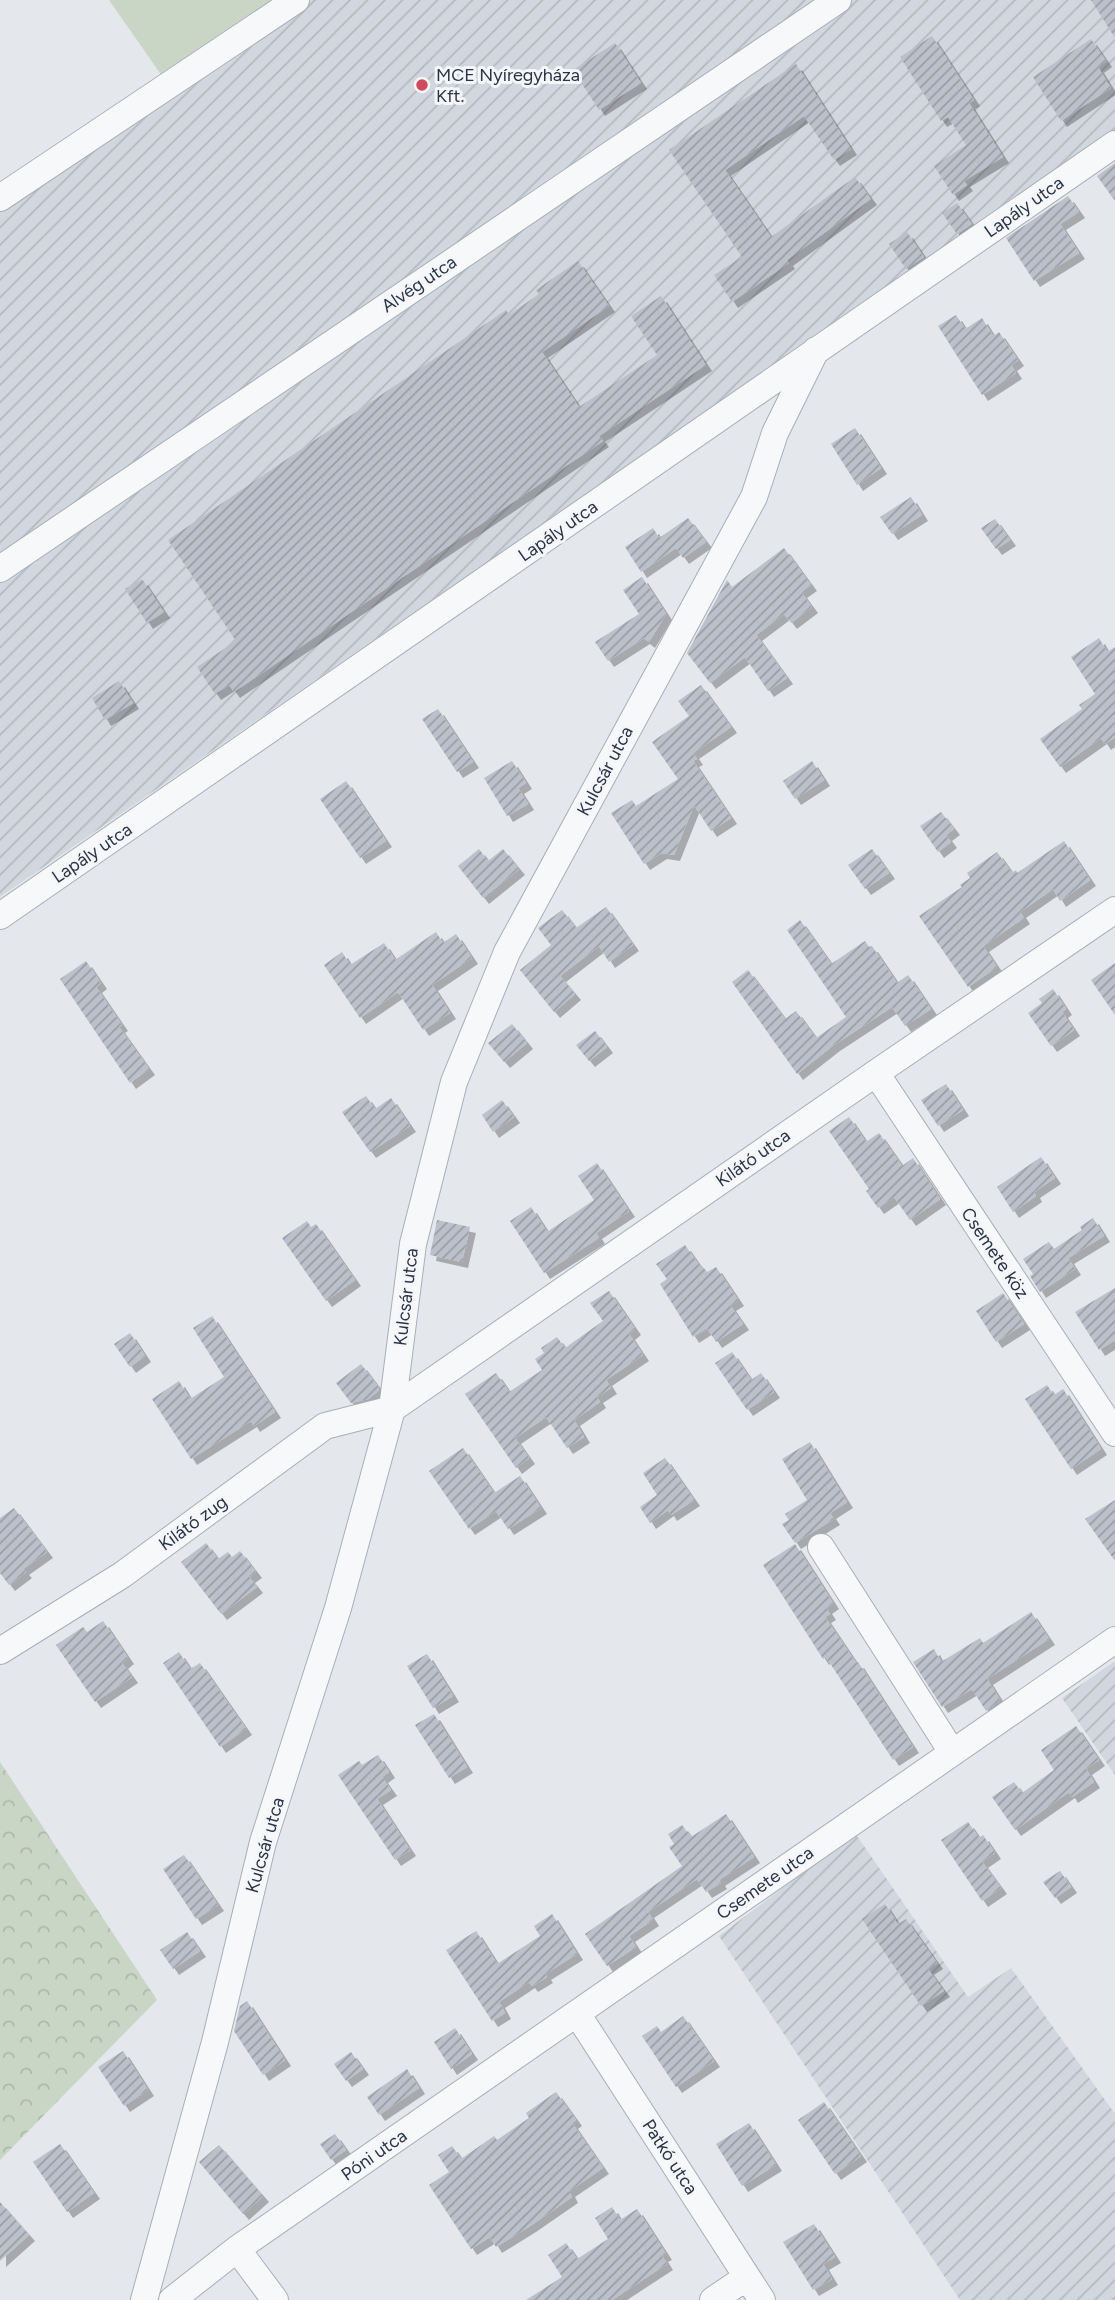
<svg xmlns="http://www.w3.org/2000/svg" width="1115" height="2300" font-family="Figtree,sans-serif">
<style>
.industrial{fill:url(#industrial-furrows)}
.grass{fill:#c9d6c5}
.forest{fill:url(#forest-crowns)}
.building{fill:url(#building-hatch);filter:url(#shadow)}
.lines{fill:none;stroke-linecap:round;stroke-linejoin:round}
.minor-casing{stroke:#a9aeb7;stroke-width:28}
.minor{stroke:#f7f8fa;stroke-width:26}
.poi-dot{fill:#d1495b;stroke:#f4f6f9;stroke-width:2.5}
.labels{text-anchor:middle;stroke-width:6;stroke-linejoin:round;paint-order:stroke}
.poi-label{font-size:18px;fill:#2b3445;stroke:#f4f6f9;text-anchor:start}
.street-label{font-size:18px;fill:#2b3445;stroke:#f4f6f9}
</style>
<defs>
<pattern id="industrial-furrows" width="10" height="10" patternUnits="userSpaceOnUse" patternTransform="scale(1.75)"><rect width="10" height="10" fill="#d2d6de"/><path d="M-1 1l2-2M0 10L10 0M9 11l2-2" fill="none" stroke="#b4b8c0"/></pattern>
<pattern id="forest-crowns" width="20" height="18" patternUnits="userSpaceOnUse" patternTransform="scale(1.75)"><rect width="20" height="18" fill="#c9d6c5"/><path d="M2 6a3 3 0 1 1 6 0M12 15a3 3 0 1 1 6 0" fill="none" stroke="#adb8ab"/></pattern>
<pattern id="building-hatch" width="6" height="6" patternUnits="userSpaceOnUse" patternTransform="scale(1.75)"><rect width="6" height="6" fill="#bbc0ca"/><path d="M-1 1l2-2M0 6l6-6M5 7l2-2" fill="none" stroke="#989da6"/></pattern>
<filter id="shadow"><feDropShadow dx="6" dy="6" stdDeviation="0" flood-color="#0004"/></filter>
</defs>
<rect width="100%" height="100%" fill="#e4e7ec"/>
<path class="industrial" d="M273 0H1115V130L0 897V185Z
M1115 1661V1775L1062 1698Z
M855 1833 968 1997 1011 1968 1115 2114V2300H960L719 1936Z"/>
<path class="grass" d="M109 0H273L162 76Z"/>
<path class="forest" d="M0 1762 157 2000 0 2160Z"/>
<path class="building" d="M1091 0H1115V38Z
M932 36 974 100 969 103 1003 157 964 181 967 185 953 195 934 166 966 145 948 117 941 121 900 57Z
M1091 39 1106 61 1098 67 1111 88 1061 121 1033 77Z
M615 43 641 83 599 110 573 70Z
M796 64 851 149 834 160 804 116 725 170 771 237 855 177 871 199 787 260 789 263 732 302 714 275 742 257 669 150Z
M1115 163V201L1097 176Z
M1068 196 1079 212 1060 224 1079 253 1034 281 1006 238Z
M957 203 972 224 957 234 942 213Z
M907 232 924 257 906 269 889 244Z
M578 261 609 306 542 352 579 407 657 355 631 316 661 296 706 365 599 436 603 441 234 692 229 685 215 694 197 667 236 641 168 540 506 310 509 315 539 294 536 290Z
M956 315 965 329 982 318 993 336 999 332 1018 360 1011 365 1016 373 982 395 938 326Z
M855 428 881 468 857 485 831 444Z
M911 497 922 515 892 534 880 517Z
M688 518 706 542 683 558 676 548 641 572 625 547 653 528 659 538Z
M995 519 1010 540 996 549 981 528Z
M784 548 811 585 801 592 812 607 791 623 784 614 756 635 787 678 768 691 745 657 710 683 687 653 727 580 732 587Z
M642 577 666 614 649 642 644 638 608 661 595 642 639 614 623 590Z
M142 579 164 612 147 623 125 589Z
M1099 638 1107 652 1115 647V737L1105 744 1101 738 1060 767 1040 739 1082 709 1079 705 1095 694 1071 657Z
M119 681 133 703 105 720 92 698Z
M701 685 731 727 693 753 697 759 693 761 731 818 711 831 694 805 674 855 661 853 644 864 611 813 632 800 636 806 678 779 652 742 689 716 678 701Z
M438 709 473 762 457 772 422 719Z
M512 761 526 783 518 788 528 804 507 816 484 778Z
M812 761 824 780 795 799 783 781Z
M346 781 386 841 360 858 320 799Z
M941 812 954 829 946 835 951 842 938 852 920 826Z
M1064 841 1090 880 1060 901 1053 889 1020 912 1024 918 983 946 997 967 968 987 919 916 962 887 960 885 970 878 967 873 997 852 1012 873 1016 870 1017 873Z
M479 849 488 861 503 849 519 869 483 898 458 866Z
M872 849 889 873 865 889 848 865Z
M606 907 633 945 609 962 599 946 560 976 575 994 554 1012 520 970 551 945 538 928 562 910 576 928Z
M800 920 831 964 865 941 869 947 872 946 897 983 908 975 931 1009 905 1026 892 1007 834 1045 797 1074 732 982 748 970 785 1019 796 1011 816 1038 846 1017 787 930Z
M436 932 443 943 456 934 472 958 432 985 450 1013 423 1030 398 992 360 1018 324 965 342 952 350 965 384 943 395 960Z
M86 961 101 983 96 987 122 1025 119 1027 149 1069 130 1083 60 979Z
M1115 963V1015L1091 980Z
M1053 989 1066 1009 1062 1012 1074 1030 1051 1046 1028 1013 1042 1003 1039 999Z
M512 1024 527 1043 504 1062 488 1043Z
M595 1031 607 1047 589 1061 576 1045Z
M946 1084 963 1110 938 1126 921 1100Z
M366 1096 375 1109 391 1098 410 1126 370 1152 342 1112Z
M502 1100 514 1117 493 1132 482 1115Z
M849 1117 866 1142 879 1133 902 1166 913 1158 940 1199 910 1220 894 1197 878 1208 866 1191 869 1189 829 1131Z
M1041 1157 1055 1178 1034 1192 1036 1196 1013 1212 997 1187Z
M597 1163 629 1211 596 1233 599 1238 544 1273 510 1221 531 1207 547 1232 594 1200 578 1176Z
M1093 1218 1104 1236 1068 1258 1075 1269 1040 1292 1030 1276 1033 1274 1023 1259 1049 1242 1054 1249 1082 1230 1080 1227Z
M437 1220 470 1227 462 1262 430 1255Z
M307 1221 311 1227 316 1224 355 1280 326 1301 282 1238Z
M685 1245 701 1268 703 1267 707 1272 716 1267 738 1300 730 1305 743 1324 716 1342 707 1328 693 1337 660 1284 667 1279 656 1264Z
M1115 1288V1340L1099 1350 1075 1312Z
M609 1291 635 1329 629 1334 643 1355 606 1380 611 1388 597 1397 600 1402 574 1420 584 1437 567 1448 546 1417 515 1438 529 1458 516 1468 465 1394 496 1373 509 1392 542 1370 535 1359 544 1353 541 1348 557 1337 565 1348 603 1321 590 1303Z
M1003 1293 1024 1324 996 1342 976 1311Z
M212 1316 275 1412 254 1426 251 1421 191 1459 152 1399 179 1381 190 1399 224 1377 193 1328Z
M130 1333 145 1356 130 1367 114 1344Z
M732 1352 751 1380 761 1373 774 1392 747 1410 715 1363Z
M361 1364 379 1388 378 1391 368 1399 351 1403 336 1383Z
M1047 1385 1054 1395 1063 1389 1101 1449 1071 1469 1025 1399Z
M810 1442 847 1502 830 1513 834 1519 795 1543 782 1524 789 1520 785 1514 807 1500 782 1459Z
M463 1448 494 1493 520 1476 541 1508 508 1529 496 1511 469 1529 429 1471Z
M665 1458 694 1500 671 1515 668 1510 650 1523 640 1507 657 1495 643 1473Z
M1115 1500V1561L1085 1519Z
M14 1508 47 1552 23 1569 26 1572 9 1585 0 1573V1518Z
M206 1543 218 1559 228 1552 232 1557 240 1551 256 1572 249 1577 257 1587 221 1614 181 1562Z
M795 1544 833 1603 826 1608 830 1614 825 1617 856 1663 858 1662 913 1747 893 1760 826 1657 823 1659 763 1565Z
M1031 1612 1049 1639 987 1679 1000 1700 986 1711 972 1689 942 1707 913 1662 934 1649 941 1662 980 1638 983 1643Z
M103 1621 128 1658 122 1663 132 1677 95 1702 56 1645 83 1627 87 1632Z
M179 1652 190 1669 200 1663 246 1729 220 1747 163 1663Z
M427 1654 453 1696 433 1708 407 1666Z
M434 1714 467 1767 449 1778 415 1725Z
M1076 1726 1099 1760 1086 1769 1094 1782 1072 1797 1069 1792 1015 1830 992 1797 1014 1782 1022 1793 1054 1770 1041 1750Z
M378 1755 389 1772 382 1777 391 1790 377 1799 410 1850 395 1860 338 1775 359 1761 362 1765Z
M726 1814 754 1857 719 1880 721 1883 706 1892 697 1879 648 1912 653 1920 629 1936 636 1947 607 1966 585 1934 682 1866 669 1847 674 1844 668 1834 682 1825 691 1837Z
M968 1822 979 1838 983 1835 995 1853 982 1862 1001 1888 982 1901 941 1840Z
M184 1855 218 1905 196 1919 163 1869Z
M1060 1871 1071 1887 1055 1898 1043 1882Z
M885 1904 898 1924 906 1919 937 1963 928 1969 944 1991 921 2006 862 1919Z
M552 1914 577 1954 545 1974 547 1977 532 1986 529 1982 499 2002 505 2013 492 2021 446 1950 476 1931 497 1964 540 1936 534 1926Z
M187 1932 200 1951 173 1969 160 1950Z
M247 2001 285 2060 263 2075 234 2031 240 2006Z
M683 2016 714 2061 676 2087 642 2036 657 2026 661 2032Z
M455 2028 472 2054 451 2069 434 2042Z
M123 2051 148 2090 124 2106 98 2067Z
M351 2052 363 2069 346 2081 334 2064Z
M407 2069 419 2088 379 2115 367 2097Z
M556 2092 576 2120 572 2123 603 2168 569 2191 572 2197 530 2226 496 2247 490 2237 471 2249 429 2185 449 2172 438 2155 452 2146 461 2159 494 2136 497 2140 529 2118 526 2113Z
M824 2102 861 2156 835 2174 798 2120Z
M749 2123 776 2165 742 2186 716 2144Z
M335 2134 346 2150 331 2160 320 2144Z
M60 2144 94 2193 67 2212 33 2162Z
M219 2145 263 2196 243 2214 199 2162Z
M0 2202 29 2235 0 2261Z
M612 2207 620 2220 637 2209 666 2254 662 2256 667 2264 612 2300H526L562 2277 548 2255 566 2243 577 2259 608 2239 595 2218Z
M814 2224 835 2257 823 2264 832 2279 813 2290 783 2242Z"/>
<g class="lines">
<defs>
<path id="minor" d="M0 198 296 0
M0 569 838 0
M0 916 1115 144
M876 1073 1115 1433
M821 1547 952 1752
M0 1651 122 1575 325 1426 392 1409 876 1073 1115 910
M578 2015 762 2300
M237 2249 275 2300
M144 2300 215 2042 263 1842 338 1608 392 1409 413 1244 454 1082 507 952 754 497 775 433 816 350
M172 2300 237 2249 1115 1640
M713 2300 747 2277"/>
</defs>
<use href="#minor" class="minor-casing"/>
<use href="#minor" class="minor"/>
</g>
<circle class="poi-dot" cx="422" cy="85" r="7"/>
<g class="labels">
<g class="poi-label">
<text x="436" y="81">MCE Nyíregyháza<tspan x="436" dy="21">Kft.</tspan></text>
</g>
<g class="street-label">
<text transform="translate(1024 207) rotate(-35)" y="6">Lapály utca</text>
<text transform="translate(419 284) rotate(-34)" y="6">Alvég utca</text>
<text transform="translate(558 531) rotate(-35)" y="6">Lapály utca</text>
<text transform="translate(605 771) rotate(-62)" y="6">Kulcsár utca</text>
<text transform="translate(92 853) rotate(-34)" y="6">Lapály utca</text>
<text transform="translate(753 1158) rotate(-35)" y="6">Kilátó utca</text>
<text transform="translate(995 1253) rotate(56)" y="6">Csemete köz</text>
<text transform="translate(406 1297) rotate(-83)" y="6">Kulcsár utca</text>
<text transform="translate(193 1523) rotate(-36)" y="6">Kilátó zug</text>
<text transform="translate(265 1845) rotate(-74)" y="6">Kulcsár utca</text>
<text transform="translate(765 1883) rotate(-35)" y="6">Csemete utca</text>
<text transform="translate(374 2155) rotate(-35)" y="6">Póni utca</text>
<text transform="translate(670 2157) rotate(57)" y="6">Patkó utca</text>
</g>
</g>
</svg>
